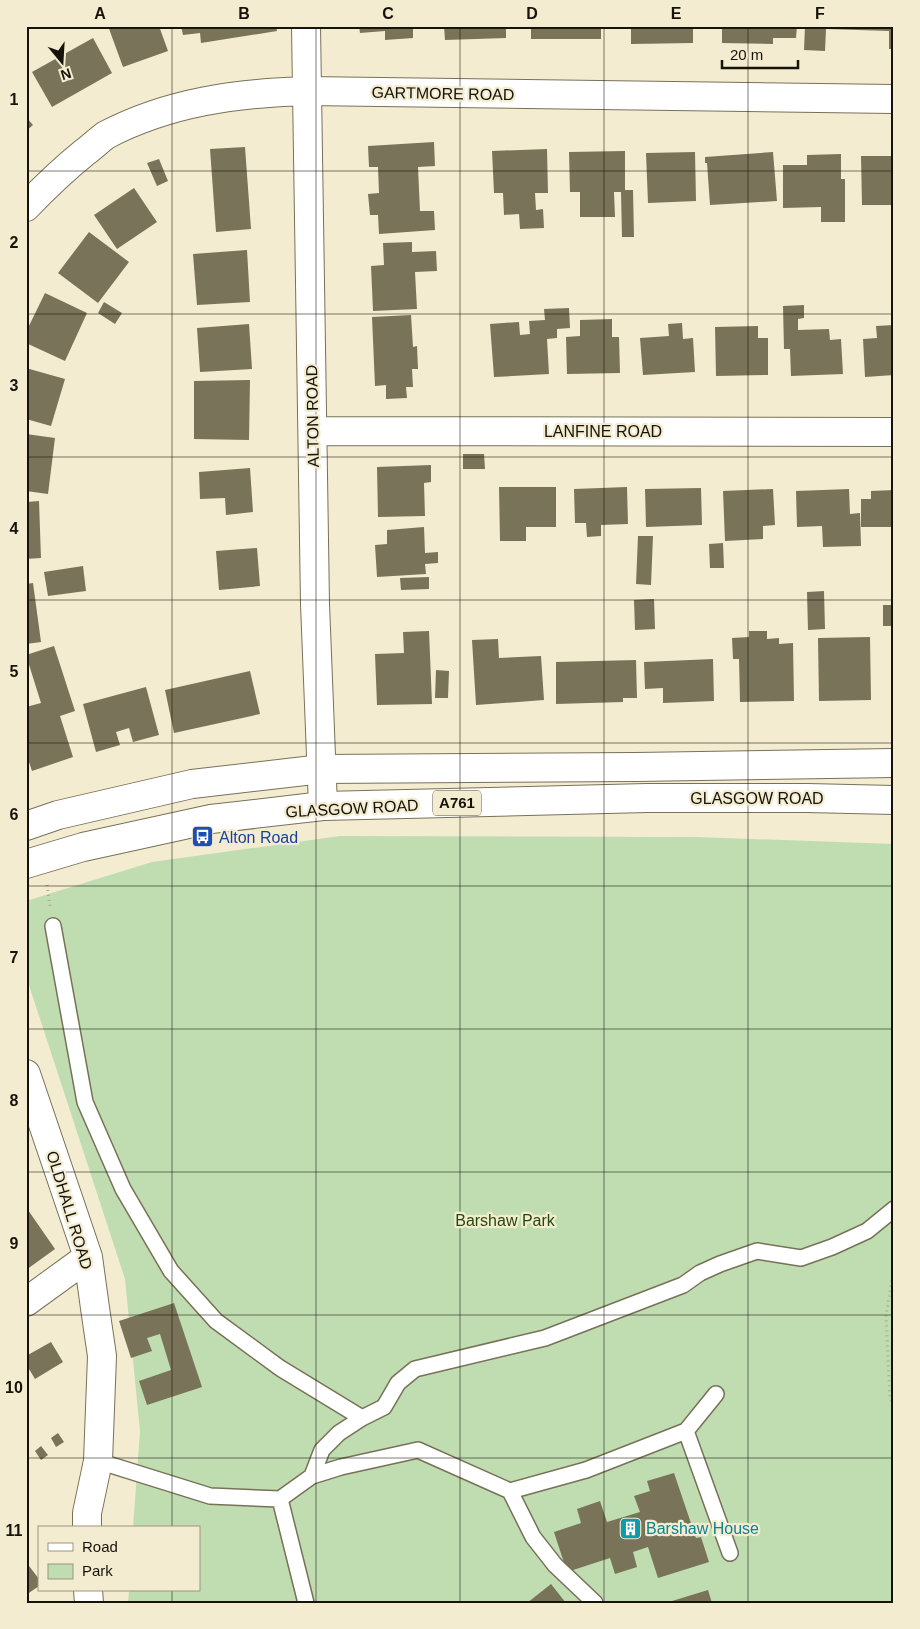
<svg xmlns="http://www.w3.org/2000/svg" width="920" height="1629" font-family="Arial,sans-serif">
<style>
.green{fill:#bfddb0}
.building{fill:#797359}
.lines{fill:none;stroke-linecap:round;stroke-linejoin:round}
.lane-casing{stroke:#787158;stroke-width:18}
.street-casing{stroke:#787158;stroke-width:30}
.primary-casing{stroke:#787158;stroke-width:30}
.path{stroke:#aea892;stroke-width:3;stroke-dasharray:1 4;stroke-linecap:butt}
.lane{stroke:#fff;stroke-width:15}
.street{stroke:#fff;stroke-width:28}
.primary{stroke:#fff;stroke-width:28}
.grid{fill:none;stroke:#16130a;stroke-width:1;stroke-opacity:0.55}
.labels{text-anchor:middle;stroke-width:4.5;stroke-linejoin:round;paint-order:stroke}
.shield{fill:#f4ecd0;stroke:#595445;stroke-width:1}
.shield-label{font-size:15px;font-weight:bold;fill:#16130a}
.street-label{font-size:16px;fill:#16130a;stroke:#f4ecd0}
.transit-label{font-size:16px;fill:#164399;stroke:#f4ecd0;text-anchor:start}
.park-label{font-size:16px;fill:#25490c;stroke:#f4ecd0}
.culture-label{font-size:16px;fill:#0d838f;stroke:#f4ecd0;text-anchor:start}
.neatline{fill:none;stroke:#16130a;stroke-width:2}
.grid-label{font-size:16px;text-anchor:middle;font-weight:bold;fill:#16130a}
</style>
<rect width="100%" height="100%" fill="#f4ecd0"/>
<path class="green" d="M340 836 695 837 894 844V1603H128L129 1590H199V1528H133L140 1431 125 1279 26 976V901L152 862Z"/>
<path class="building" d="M108 26H159L168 51 123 67Z
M181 26H276L277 31 201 43 200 33 183 35Z
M359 26H413V38L385 40V31L360 33Z
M444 26H506V38L445 40Z
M531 26H601V39H531Z
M631 26H693V43L631 44Z
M722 26H797L796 38H773V44L722 43Z
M805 26H894V49H889V31L826 29 825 51 804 50Z
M93 38 112 73 52 107 32 72Z
M26 117 33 125 26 131Z
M434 142 435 166 418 167 420 211H434L435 230 379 234 378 215H370L368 194 379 193 378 167H369L368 146Z
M245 147 251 229 216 232 210 149Z
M547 149 548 193H535L536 210 543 209 544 228 520 229 519 214 504 215 503 193H494L492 151Z
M625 151V190H633L634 237H622L621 192H614L615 217H580V192H570L569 152Z
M695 152 696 201 648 203 646 153Z
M773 152 777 201 710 205 707 163H705V157Z
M841 154V179H845V222H821V207L783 208V165H807V155Z
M861 156H894V205H862Z
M159 159 168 181 157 186 147 163Z
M134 188 157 222 117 249 94 215Z
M89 232 129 262 98 303 58 273Z
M412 242V252L436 251 437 271 415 272 417 309 373 311 371 266 384 265 383 243Z
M247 250 250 302 197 305 193 254Z
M45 293 87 313 65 361 26 343V332Z
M104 302 122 313 115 324 98 313Z
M804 305V318L798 319V330L829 329 830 340 841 339 843 374 791 376 790 349H784L783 306Z
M569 308 570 328 557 329V338L547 339 549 374 494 377 490 324 519 322 520 335 530 334 529 321 545 320 544 309Z
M411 315 413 347 417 346 418 369H412L413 387H406L407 398 386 399V385L375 386 372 317Z
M612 319V337H619L620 373 567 374 566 337 580 336V320Z
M682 323 683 339 693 338 695 372 643 375 640 338 669 336 668 324Z
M249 324 252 369 200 372 197 328Z
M894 325V375L865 377 863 339 877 338 876 326Z
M758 326V338H768V375L716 376 715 327Z
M26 368 65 379 51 426 26 419Z
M250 380 249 440 194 439V381Z
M26 434 55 438 48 494 26 491Z
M463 454H484L485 469H463Z
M431 465V482L424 483 425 516 378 517 377 467Z
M250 468 253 512 226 515 225 498 200 499 199 472Z
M499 487H556V527H526V541H500Z
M627 487 628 524 601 525V536L587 537 586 523H575L574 489Z
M701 488 702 525 646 527 645 489Z
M773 489 775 525 763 526V539L725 541 723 491Z
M849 489 850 514 860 513 861 546 823 547 822 526 797 527 796 491Z
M894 490V527H861V499H871V491Z
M39 501 41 558 26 559V502Z
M424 527 425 553 438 552V563L425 564 426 574 377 577 375 545 387 544V530Z
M638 536H653L651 585 636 584Z
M723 543 724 568H710L709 544Z
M257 548 260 586 219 590 216 551Z
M83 566 86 591 48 596 44 572Z
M429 577V589L401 590 400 578Z
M33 583 41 642 26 644V584Z
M824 591 825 629 808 630 807 592Z
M654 599 655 629 635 630 634 600Z
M883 605H894V626H883Z
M429 631 432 704 377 705 375 654 404 653 403 632Z
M749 631H767V639L779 638V644L793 643 794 701 740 702 739 659H733L732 638 749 637Z
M870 637 871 700 819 701 818 638Z
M498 639 499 658 541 656 544 700 476 705 472 640Z
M54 646 75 711 60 716 73 757 32 771 26 753V707L41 703 26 655Z
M713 659 714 701 663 703V688L645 689 644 662Z
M636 660 637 698H623V702L556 704V662Z
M436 670 449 671 448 698H435Z
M250 671 260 714 174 733 165 690Z
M146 687 159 735 133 742 129 728 116 732 120 745 96 752 83 704Z
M28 1210 55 1249 26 1270V1211Z
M174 1303 202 1387 147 1405 139 1381 171 1370 160 1334 147 1338 152 1351 131 1358 119 1321Z
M51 1342 63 1362 35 1379 26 1364V1356Z
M58 1433 64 1442 56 1447 51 1438Z
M41 1446 48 1455 41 1460 35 1451Z
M674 1473 696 1538 701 1537 709 1562 658 1578 648 1547 633 1552 637 1567 615 1574 610 1558 567 1572 554 1532 581 1523 577 1509 600 1501 607 1522 640 1512 634 1496 650 1491 647 1481Z
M26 1562 39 1579V1586L26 1595Z
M551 1584 566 1603H527Z
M708 1590 712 1603H673L672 1601Z"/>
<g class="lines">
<defs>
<path id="lane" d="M53 926 85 1102 123 1189 171 1271 216 1321 280 1368 362 1418
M686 1431 730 1553
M98 1461 210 1496 280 1499 312 1476 341 1467 418 1450 510 1491 533 1537 555 1565 595 1603
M312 1476 322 1450 339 1433 362 1418 384 1407 398 1383 415 1369 545 1338 683 1285 700 1273 720 1264 757 1251 801 1258 832 1247 867 1231 894 1209
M510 1491 586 1470 686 1431 716 1394
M280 1499 306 1603"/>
<path id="street" d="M306 26 315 604 323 806
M26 207C45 187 64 169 85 152 92 147 99 140 106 135 169 102 237 93 307 91L894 99
M313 431 894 432
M26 1074 88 1257 95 1308 102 1356 98 1461 87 1513V1528
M26 1302 88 1257
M88 1590 89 1603"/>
<path id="primary" d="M26 826 58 815 192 784 322 769 636 767 894 763
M26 864 83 847 211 819 323 806 647 798H807L894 800"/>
</defs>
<use href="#lane" class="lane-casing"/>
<use href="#street" class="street-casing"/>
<use href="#primary" class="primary-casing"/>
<path class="path" d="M47 885 50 906
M894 1266 886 1316 890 1399 894 1405"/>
<use href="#lane" class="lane"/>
<use href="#street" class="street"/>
<use href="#primary" class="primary"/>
</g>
<path class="grid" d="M172 26V1528M316 26V1603M460 26V1603M604 26V1603M748 26V1603M26 171H894M26 314H894M26 457H894M26 600H894M26 743H894M26 886H894M26 1029H894M26 1172H894M26 1315H894M26 1458H894M172 1590V1603"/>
<defs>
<symbol id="bus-square" viewBox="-11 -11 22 22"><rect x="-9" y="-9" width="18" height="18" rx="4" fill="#1a4fb4" stroke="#f4ecd0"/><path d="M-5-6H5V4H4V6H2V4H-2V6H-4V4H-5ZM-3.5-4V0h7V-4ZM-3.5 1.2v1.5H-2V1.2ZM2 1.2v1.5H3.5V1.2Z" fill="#fff"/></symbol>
<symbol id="building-square" viewBox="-11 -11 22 22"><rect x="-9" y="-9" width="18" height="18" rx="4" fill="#0f9aa8" stroke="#f4ecd0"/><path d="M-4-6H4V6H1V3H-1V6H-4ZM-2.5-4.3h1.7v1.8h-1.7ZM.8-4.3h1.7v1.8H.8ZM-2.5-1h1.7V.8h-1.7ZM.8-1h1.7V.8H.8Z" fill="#fff"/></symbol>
</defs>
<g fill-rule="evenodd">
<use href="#bus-square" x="190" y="824" width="25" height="25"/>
<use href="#building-square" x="618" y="1516" width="25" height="25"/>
</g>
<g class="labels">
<rect class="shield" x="433" y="790.5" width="48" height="25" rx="4"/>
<g class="shield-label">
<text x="457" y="808">A761</text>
</g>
<g class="street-label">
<text transform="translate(443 93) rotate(1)" y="6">GARTMORE ROAD</text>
<text transform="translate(312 416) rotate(-91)" y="6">ALTON ROAD</text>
<text x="603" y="437">LANFINE ROAD</text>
<text x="757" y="804">GLASGOW ROAD</text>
<text transform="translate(352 808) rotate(-3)" y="6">GLASGOW ROAD</text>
<text transform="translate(70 1210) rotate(73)" y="6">OLDHALL ROAD</text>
</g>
<g class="transit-label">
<text x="219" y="843">Alton Road</text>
</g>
<g class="park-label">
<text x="505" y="1226">Barshaw Park</text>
</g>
<g class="culture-label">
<text x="646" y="1534">Barshaw House</text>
</g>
</g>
<rect width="920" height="1629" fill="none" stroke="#f4ecd0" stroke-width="55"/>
<rect x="38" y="1526" width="162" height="65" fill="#f4ecd0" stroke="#9b9581"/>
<rect x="48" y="1543" width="25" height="8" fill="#ffffff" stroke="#9b9581"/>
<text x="82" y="1552" font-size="15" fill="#16130a">Road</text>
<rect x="48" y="1564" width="25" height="15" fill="#bfddb0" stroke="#9b9581"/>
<text x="82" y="1576" font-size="15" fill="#16130a">Park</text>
<g transform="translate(62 62) rotate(162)" stroke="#f4ecd0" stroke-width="4" paint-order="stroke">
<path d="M0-4L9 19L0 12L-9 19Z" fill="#16130a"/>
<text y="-8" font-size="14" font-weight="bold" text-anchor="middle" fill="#16130a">N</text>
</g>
<path d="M722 60v8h76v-8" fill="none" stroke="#16130a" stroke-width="2.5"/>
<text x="730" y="60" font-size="15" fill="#16130a" stroke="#f4ecd0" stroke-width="4" paint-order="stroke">20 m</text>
<rect x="28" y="28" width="864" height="1574" class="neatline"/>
<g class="grid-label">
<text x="100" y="19">A</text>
<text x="244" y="19">B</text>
<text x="388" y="19">C</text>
<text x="532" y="19">D</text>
<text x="676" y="19">E</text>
<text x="820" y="19">F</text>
<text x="14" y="105">1</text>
<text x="14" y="248">2</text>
<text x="14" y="391">3</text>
<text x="14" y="534">4</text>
<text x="14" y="677">5</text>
<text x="14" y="820">6</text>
<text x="14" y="963">7</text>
<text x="14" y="1106">8</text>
<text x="14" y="1249">9</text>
<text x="14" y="1393">10</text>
<text x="14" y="1536">11</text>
</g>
</svg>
